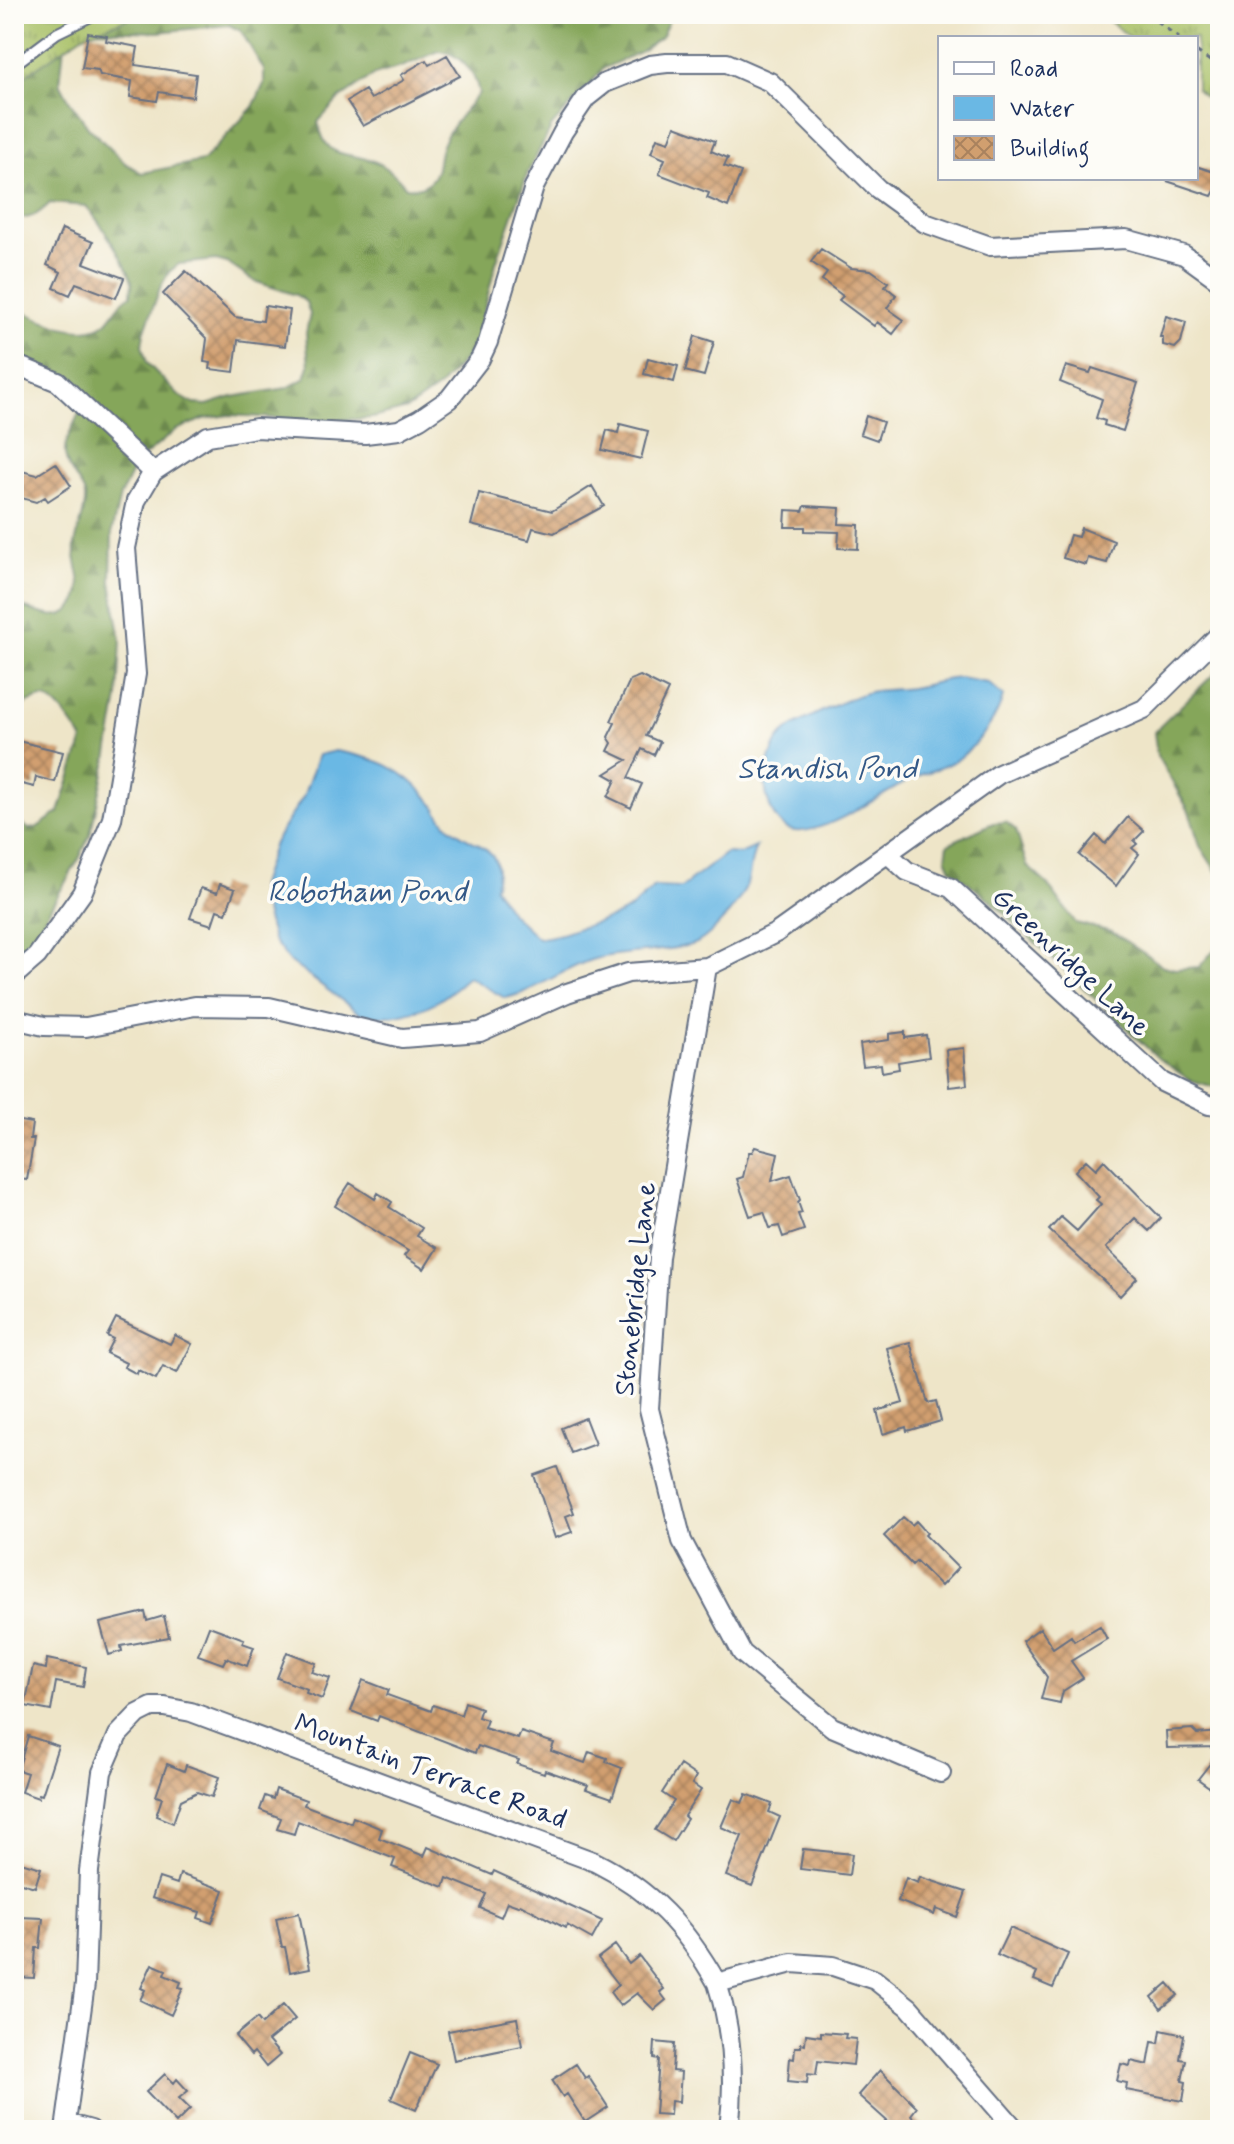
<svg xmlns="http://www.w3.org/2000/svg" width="1234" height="2144" font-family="Mynerve,sans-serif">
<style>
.forest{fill:url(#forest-firs);stroke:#506a5c;stroke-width:2;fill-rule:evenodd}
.park{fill:url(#park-tufts);stroke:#617762;stroke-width:2}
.water{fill:#6ab8e4;stroke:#4274a1;stroke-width:2}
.building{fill:url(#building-cross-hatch)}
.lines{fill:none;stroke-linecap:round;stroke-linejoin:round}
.service-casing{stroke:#656f83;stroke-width:13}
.minor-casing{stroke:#656f83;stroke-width:22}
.path{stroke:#656f83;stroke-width:3;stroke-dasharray:6 6;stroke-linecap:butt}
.service{stroke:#fff;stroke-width:9}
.minor{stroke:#fff;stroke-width:18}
.labels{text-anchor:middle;stroke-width:7;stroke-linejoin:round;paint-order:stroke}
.street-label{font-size:28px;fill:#1b2f5e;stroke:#fdfcf7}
.water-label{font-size:30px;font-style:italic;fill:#335886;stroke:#fdfcf7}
</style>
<defs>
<pattern id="forest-firs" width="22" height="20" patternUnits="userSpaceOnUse" patternTransform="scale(2)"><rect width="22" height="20" fill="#85a65a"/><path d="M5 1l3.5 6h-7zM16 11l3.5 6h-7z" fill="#6c884e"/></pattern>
<pattern id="park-tufts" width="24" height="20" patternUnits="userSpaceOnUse" patternTransform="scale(2)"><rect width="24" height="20" fill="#a7bf65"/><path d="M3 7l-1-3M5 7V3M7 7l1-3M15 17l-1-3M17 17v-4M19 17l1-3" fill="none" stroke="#879c56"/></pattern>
<pattern id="building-cross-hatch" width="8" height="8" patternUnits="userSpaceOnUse" patternTransform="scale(2)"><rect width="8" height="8" fill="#d19f6f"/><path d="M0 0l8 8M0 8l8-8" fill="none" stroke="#a9825e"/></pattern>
</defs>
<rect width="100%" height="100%" fill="#fdfcf7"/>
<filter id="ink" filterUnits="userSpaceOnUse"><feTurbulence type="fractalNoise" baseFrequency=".0125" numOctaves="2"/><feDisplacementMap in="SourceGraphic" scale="16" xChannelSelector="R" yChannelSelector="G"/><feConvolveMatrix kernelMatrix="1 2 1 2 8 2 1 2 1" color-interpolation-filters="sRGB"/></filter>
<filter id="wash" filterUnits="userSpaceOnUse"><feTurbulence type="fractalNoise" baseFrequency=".006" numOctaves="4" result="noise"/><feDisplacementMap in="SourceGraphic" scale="32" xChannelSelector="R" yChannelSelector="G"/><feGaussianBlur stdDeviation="1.8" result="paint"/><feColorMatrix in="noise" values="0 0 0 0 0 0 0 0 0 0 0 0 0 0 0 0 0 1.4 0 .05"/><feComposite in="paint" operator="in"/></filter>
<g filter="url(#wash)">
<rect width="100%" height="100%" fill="#eee5c8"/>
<path class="forest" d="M14 14H672L661 37 640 52 604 68 552 126 528 172 496 263 474 349 439 387 407 409 372 418 324 421 229 415 204 419 176 430 136 463 120 496 112 530 111 582 121 640 118 698 107 760 90 835 79 859 14 970V818L29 829 36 828 59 812 83 740C76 730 58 700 44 698 36 698 22 706 14 709V604C31 609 57 624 71 609 77 602 80 597 80 587 80 572 73 560 75 545 77 531 89 503 84 492 78 479 66 468 65 454 63 432 93 403 81 385 70 369 33 369 14 362V307C36 317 81 342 105 323 115 314 117 303 131 295 131 291 132 286 132 282 129 266 97 218 86 206L50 203C39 214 29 221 14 217ZM229 25 241 31 264 70V84L253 107 203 161 142 173 125 163 89 128 69 100 60 83 64 46 76 34 100 30 158 32ZM439 51C460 53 475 72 479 93 466 110 446 130 440 151 437 162 439 172 430 181 423 189 415 188 406 187 397 176 385 164 370 160 341 151 326 159 318 122L338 100 374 75 404 66ZM216 260 227 263 254 281 296 295 306 302 310 314 306 333 309 366 305 378 287 388 232 397 207 405 194 404 178 395 147 363 142 345 144 333 160 288 169 272 179 264Z
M1220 668V877L1200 846 1189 811 1157 756 1154 732Z
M1006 822 1016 830 1027 866 1046 883 1076 923 1112 932 1163 966 1175 969 1199 967 1215 949 1220 932V1083L1214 1087 1190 1080 1159 1059 990 900 951 869 946 857 948 844 993 823Z"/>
<path class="park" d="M14 14H140L84 35 14 83Z
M1100 14H1220V108L1196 89V38H1131Z"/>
<path class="water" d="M959 678 988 683 1003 696C998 718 979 742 962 756 948 767 929 771 913 778 888 790 812 845 786 828 772 819 764 796 766 780 768 764 773 741 787 731 799 721 853 696 869 692 883 689 897 690 911 688 927 686 942 679 959 678Z
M335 751C377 758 402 767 431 801 437 809 442 820 449 826 474 848 507 845 494 887L512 914 538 938C553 937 562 934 576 929 614 917 624 918 654 887L681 888 726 853 740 854 756 847C750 861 751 871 747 884 740 903 714 933 697 943 663 954 625 950 591 960 561 970 535 992 505 998L468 977C460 983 452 992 444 997 421 1013 385 1021 359 1013L290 962 273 940 261 898 260 885 274 843 303 797 318 755Z"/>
<g id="blocks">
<path class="building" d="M88 33 107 36 106 41 138 47 135 65 196 74 193 97 159 92 157 101 130 97 132 81 100 75 98 70 82 68Z
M447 55 460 76 363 126 347 101 365 90 371 99 404 80 401 75 426 60 429 65Z
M675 126 715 141 711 151 728 158 724 166 741 172 728 207 707 198 709 193 659 174 665 159 651 153 657 138 669 142Z
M1196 166 1220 174V182L1212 196 1167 181 1168 178H1196Z
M62 229 93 242 84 263 124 278 116 298 76 283 70 295 54 288 61 272 47 265Z
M821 249 851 268 871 270 888 282 885 286 896 295 887 308 904 320 893 334 877 322 874 326 839 300 843 296 822 280 827 273 811 262Z
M186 271 235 317 263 321 265 306 290 310 285 346 238 340 234 372 210 369 211 363 204 362 207 339 163 294Z
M1166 316 1186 322 1181 342 1175 348 1163 345V337H1160Z
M695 336 714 342 704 376 685 371Z
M648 358 678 366 674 382 644 374Z
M1066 366 1090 373 1092 368 1138 383 1123 431 1104 425 1105 421 1096 418 1102 399 1060 382Z
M866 416 883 422 877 440 860 434Z
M620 424 648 431 641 459 602 450 607 430 618 433Z
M56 463 71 486 48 501 45 497 36 502 14 496V469L37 475Z
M592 486 604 506 554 533 533 528 529 540 471 525 479 493 552 511Z
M805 506 840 508 839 524 859 525 858 549 838 548 839 532 805 531V527H785L786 510 803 511Z
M1081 528 1114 541 1107 563 1088 558 1086 565 1063 558 1070 535 1078 537Z
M640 676 668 690 646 736 660 742 654 755 642 749 628 778 642 784 631 808 608 797 616 780 605 774 627 760 608 751 612 743 608 737 615 723 611 721 630 680Z
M14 740 63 752 55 782 36 777 34 787 14 782Z
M1128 817 1144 831 1134 841 1137 844 1132 848 1139 854 1116 886 1079 855 1096 835 1105 844Z
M220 884 235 889 226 913 217 910 212 925 190 918 201 888 217 893Z
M905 1032V1038L926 1035 929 1057 898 1062 899 1069 882 1072 881 1064 863 1066 860 1044 889 1040V1034Z
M964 1048 967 1085 949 1087 946 1050Z
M14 1120 32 1123 30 1139H34L27 1180 14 1178Z
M755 1147 778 1153 772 1181 791 1175 800 1200 798 1202 802 1213 798 1214 804 1230 783 1237 779 1226 770 1228 764 1212 750 1216 737 1179 743 1177 749 1152H752Z
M1086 1160 1096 1169 1104 1160 1161 1218 1149 1231 1135 1218 1106 1248 1137 1278 1120 1296 1049 1230 1061 1217 1077 1231 1101 1204 1096 1200 1099 1197 1075 1171Z
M350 1183 375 1199 378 1193 392 1202 389 1207 422 1228 417 1236 437 1248 424 1269 404 1256 408 1251 335 1206Z
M116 1318 170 1344 175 1335 192 1344 177 1373 163 1366 156 1379 138 1370 137 1374 124 1367 126 1363 106 1353 113 1339 107 1336Z
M910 1342 928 1403 936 1401 941 1421 907 1431 906 1427 883 1434 877 1411 903 1403 887 1348Z
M585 1418 595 1444 571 1453 561 1428Z
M557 1467 574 1513 566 1516 572 1532 555 1538 534 1475Z
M903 1517 912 1525 916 1521 927 1533 925 1535 958 1568 941 1586 916 1561 912 1565 884 1536Z
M145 1612 147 1621 164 1616 169 1637 121 1646 122 1651 109 1655 100 1623Z
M209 1626 244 1639 242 1643 254 1647 247 1666 226 1658 223 1664 198 1655Z
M1100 1626 1107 1639 1071 1661 1083 1678 1063 1691 1060 1703 1041 1699 1047 1677 1022 1641 1040 1628 1053 1648 1071 1636 1074 1641Z
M287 1652 316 1663 312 1672 330 1678 322 1699 306 1693 307 1689 277 1678Z
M47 1659 86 1667 83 1687 56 1682 51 1711 25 1706 33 1666 46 1669Z
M363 1680 389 1690 387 1695 431 1711 433 1705 461 1715 465 1702 481 1708 478 1717 487 1720 484 1728 518 1739 521 1732 554 1743 551 1751 585 1763 589 1752 607 1758 606 1762 622 1768 612 1798 586 1789 588 1785 545 1770 544 1773 517 1764 519 1760 478 1746 475 1753 379 1716 377 1721 351 1711Z
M1192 1729 1197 1734 1220 1732V1747L1167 1748 1166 1731Z
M28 1736 58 1746 42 1795 39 1794 38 1798 21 1792 27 1773 18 1770Z
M1220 1751V1778L1212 1789 1198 1779Z
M167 1764 184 1771 186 1765 219 1777 212 1797 197 1792 181 1800 173 1823 156 1816 162 1798 156 1796Z
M680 1765 696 1776 692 1784 701 1790 684 1816 687 1819 673 1841 655 1830 674 1801 662 1793Z
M276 1789 306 1800 304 1805 351 1823 353 1817 382 1829 379 1838 424 1856 428 1847 492 1875 494 1871 602 1921 592 1939 567 1925 565 1928 520 1904 518 1906 507 1902 501 1917 480 1908 486 1894 447 1878 444 1887 392 1867 395 1859 298 1821 294 1834 277 1829 281 1818 260 1810 265 1796 273 1799Z
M746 1794 772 1804 769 1812 780 1817 752 1886 726 1876 742 1836 721 1827 733 1799 742 1803Z
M803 1849 852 1854 849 1875 800 1869Z
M14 1860 41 1868 35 1887 14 1881Z
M180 1874 224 1890 212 1923 198 1918 200 1912 152 1898 159 1878 177 1884Z
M920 1877 966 1892 957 1917 936 1909 934 1915 898 1901 906 1878 918 1883Z
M299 1913 310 1968 290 1972 285 1947H282L276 1918Z
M19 1917 43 1918 40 1948H36L34 1978 15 1977Z
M1010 1928 1068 1954 1053 1988 1034 1980 1037 1973 997 1955Z
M615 1945 629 1964 639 1956 664 1989 660 1992 666 2000 654 2010 637 1993 620 2006 610 1992 619 1985 598 1958Z
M152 1964 166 1970 164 1975 181 1982 179 1987 183 1988 171 2015 140 2000 145 1990 141 1988Z
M1168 1983 1178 1995 1161 2009 1152 1997Z
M283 2005 295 2019 268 2041 280 2055 266 2067 254 2052 251 2055 235 2036 257 2018 262 2024Z
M517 2018 522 2046 454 2060 448 2031Z
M1161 2030 1184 2035 1180 2059 1186 2060 1182 2081 1186 2082 1183 2101 1126 2090 1127 2083 1117 2081 1121 2064 1130 2066 1131 2061 1148 2065 1152 2042 1159 2043Z
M821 2032 846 2034 845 2038 856 2039 853 2065 818 2061 816 2075 808 2074 807 2083 788 2081 790 2058 794 2059 795 2047H801V2043L805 2044 806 2034 821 2036Z
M655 2042 674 2044 672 2071 681 2072 679 2102 671 2101 670 2115 655 2114 659 2059 654 2058Z
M410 2053 437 2064 416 2110 391 2099Z
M576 2064 585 2078 588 2076 608 2107 585 2122 567 2094 563 2097 552 2080Z
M880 2070 917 2107 911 2115 927 2130H893L885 2123 887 2121 858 2095Z
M165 2074 174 2083 177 2079 188 2091 179 2098 190 2109 176 2123 146 2092Z"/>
</g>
</g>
<g filter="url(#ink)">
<use href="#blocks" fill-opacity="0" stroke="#656f83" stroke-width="2"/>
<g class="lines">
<defs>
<path id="service" d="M14 65 57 33 96 14"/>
<path id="minor" d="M14 364 58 382 153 472
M888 854 907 871 951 888 1162 1082 1209 1105 1220 1106
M707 967 659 1257 649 1409 682 1541 742 1653 832 1727 941 1773
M14 976 37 956 82 893 112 819 136 674 126 548 136 501 153 472 208 436 256 428 365 434 399 430 420 419 449 399 480 359 488 342 534 187 563 132 586 98 605 83 650 65 667 63H727L770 82 878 189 925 223 990 246 1126 239 1184 255 1220 281
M14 1019 44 1026 86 1027 195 1006 269 1007 402 1038 480 1032 567 993 628 973 707 967 776 933 999 774 1144 709 1220 634
M717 1983C732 2030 735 2081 729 2130
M66 2123 91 2130
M65 2130 85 1984 89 1871 102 1772 118 1735 138 1714 152 1707H165L191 1712 595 1862C651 1890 686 1928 717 1983L792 1963 833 1966 875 1980 909 2007 1016 2130"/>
</defs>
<use href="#service" class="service-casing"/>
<use href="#minor" class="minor-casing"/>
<path class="path" d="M1147 14 1179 38
M1196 51 1220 68"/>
<use href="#service" class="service"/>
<use href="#minor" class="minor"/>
</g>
</g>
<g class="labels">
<g class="street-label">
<text transform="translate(1072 961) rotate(43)" y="10">Greenridge Lane</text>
<text transform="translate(634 1289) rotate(-84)" y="10">Stonebridge Lane</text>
<text transform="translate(431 1770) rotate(20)" y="10">Mountain Terrace Road</text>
</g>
<g class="water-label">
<text x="827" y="778">Standish Pond</text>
<text x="367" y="901">Robotham Pond</text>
</g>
</g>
<rect width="1234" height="2144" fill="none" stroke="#fdfcf7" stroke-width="48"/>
<rect x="938" y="36" width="260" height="144" fill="#fdfcf7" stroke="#a3aaba" stroke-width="2"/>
<rect x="954" y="62" width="40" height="12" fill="#ffffff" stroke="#a3aaba" stroke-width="2"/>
<text x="1010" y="76" font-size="24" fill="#1b2f5e">Road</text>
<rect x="954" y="96" width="40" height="24" fill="#6ab8e4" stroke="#a3aaba" stroke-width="2"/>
<text x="1010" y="116" font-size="24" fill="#1b2f5e">Water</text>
<rect x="954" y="136" width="40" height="24" fill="url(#building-cross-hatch)" stroke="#a3aaba" stroke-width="2"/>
<text x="1010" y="156" font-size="24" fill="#1b2f5e">Building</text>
</svg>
